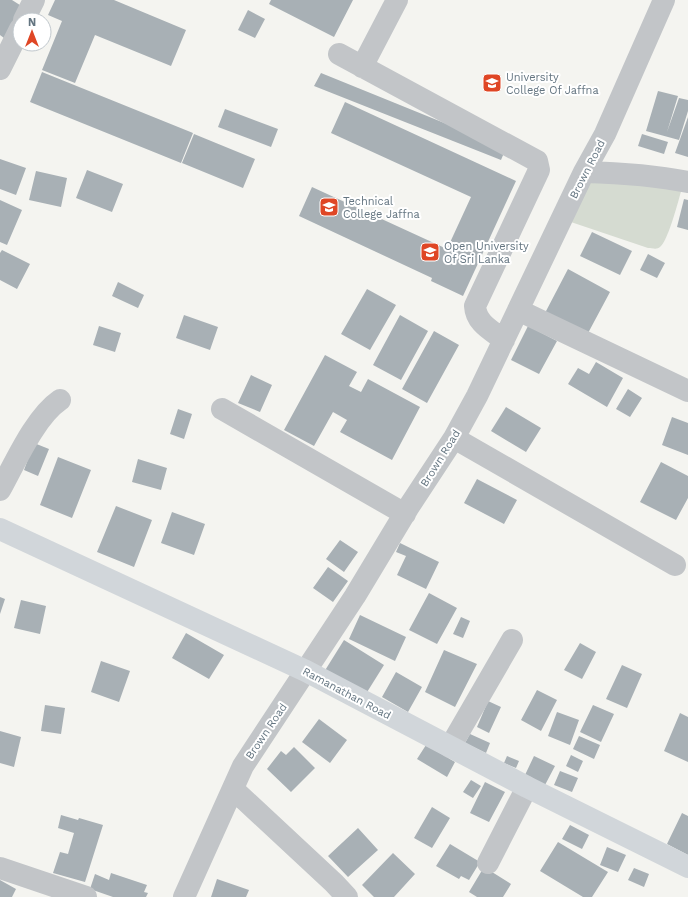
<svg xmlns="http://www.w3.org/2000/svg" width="688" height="897" font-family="'Work Sans',sans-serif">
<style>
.green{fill:#d5dbd1}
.building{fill:#a8b0b5}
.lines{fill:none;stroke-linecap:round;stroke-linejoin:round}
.minor{stroke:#c2c5c8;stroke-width:22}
.major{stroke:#d1d6da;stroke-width:22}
.labels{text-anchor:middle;stroke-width:4;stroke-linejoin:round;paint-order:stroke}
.poi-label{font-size:11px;fill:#647581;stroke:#fff;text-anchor:start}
.street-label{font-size:11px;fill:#647581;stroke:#fff}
</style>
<rect width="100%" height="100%" fill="#f4f4f0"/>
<path class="green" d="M584 172 684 181C680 194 669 240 660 247 657 250 652 248 648 248L562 219Z"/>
<path class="building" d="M0 0H12L23 7 4 38 0 35Z
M55 0H114L186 30 171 66 95 35 75 83 42 70 62 21 48 15Z
M271 0H353L334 37 269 4Z
M248 10 265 19 255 38 238 30Z
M42 72 193 133 181 163 30 102Z
M321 73 506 148 501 160 314 86Z
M658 91 678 96 667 132 679 98 688 100V111L679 140 646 131Z
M345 102 516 181 463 296 431 281 432 278 299 216 312 187 447 249 471 197 331 133Z
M225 109 278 129 271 147 218 127Z
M688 117V157L675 153Z
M194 134 255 159 243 188 182 163Z
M642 134 668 142 664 154 638 146Z
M0 159 26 168 16 195 0 189Z
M87 170 123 184 112 212 76 198Z
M36 171 67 178 61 207 29 200Z
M684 199 688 200V230L677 227Z
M0 200 22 210 7 245 0 242Z
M592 232 632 251 620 275 580 256Z
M2 250 30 264 17 289 0 280V253Z
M648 254 665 263 657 278 640 270Z
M568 269 610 292 587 335 545 313Z
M118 282 144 295 138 308 112 296Z
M367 289 396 305 370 350 341 334Z
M184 315 218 327 210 350 176 338Z
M400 315 428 331 401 380 373 365Z
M99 326 121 333 115 352 93 345Z
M528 326 557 341 539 374 511 360Z
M434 331 459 345 427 403 402 389Z
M325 355 357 372 349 386 361 392 368 379 420 407 392 460 340 432 347 420 333 412 314 446 284 430Z
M596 362 623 378 607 407 568 384 578 368 589 374Z
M251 375 272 385 260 412 238 403Z
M628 389 642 398 630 417 616 409Z
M506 407 541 428 526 452 491 431Z
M178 409 192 414 184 439 170 434Z
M672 417 688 423V455L662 445Z
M34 443 49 449 38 476 24 470Z
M58 457 91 470 72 518 40 505Z
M138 459 167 468 161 490 132 482Z
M661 462 688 476V498L676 520 640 502Z
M477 479 517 500 504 524 464 503Z
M116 506 152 520 134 567 97 552Z
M172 512 205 524 194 555 161 543Z
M340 540 358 552 344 572 326 559Z
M400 543 439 562 426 589 397 575 406 556 396 552Z
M328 567 348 581 333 602 313 588Z
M429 593 457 608 437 644 409 630Z
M0 597 5 599 0 614Z
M21 600 46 606 40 634 14 628Z
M360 615 406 637 395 661 349 639Z
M461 617 470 621 463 638 453 634Z
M186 633 224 655 209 679 172 658Z
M344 640 384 665 364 697 324 672Z
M580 643 596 652 582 679 564 670Z
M444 650 477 664 455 707 425 692Z
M101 661 130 671 119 702 91 692Z
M622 665 642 674 627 708 606 699Z
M396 672 422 687 408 712 382 697Z
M537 690 557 700 541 731 521 720Z
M488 701 501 707 489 733 477 727Z
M45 705 65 708 61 734 41 731Z
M593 705 614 714 601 742 580 732Z
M557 712 579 720 570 745 548 736Z
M680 713 688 717V762L664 751Z
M319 719 347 740 330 763 302 742Z
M0 731 21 737 14 767 0 763Z
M470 734 490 743 486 753 465 743Z
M579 736 600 745 594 759 573 749Z
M426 745 455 762 447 777 417 759Z
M294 747 315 768 291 792 267 769 281 751 286 755Z
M571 755 583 761 578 772 566 766Z
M507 756 519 761 516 768 504 763Z
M534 756 555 766 545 785 525 775Z
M560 771 578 778 572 792 554 785Z
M471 780 481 786 473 798 463 792Z
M485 782 505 792 489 822 470 813Z
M432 807 450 818 432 848 414 838Z
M682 813 688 816V855L667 844Z
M61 815 78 820 79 818 103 825 85 882 53 873 60 852 68 854 74 833 58 828Z
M570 825 589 835 582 849 562 839Z
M358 828 378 850 348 877 328 856Z
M558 842 608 872 592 897H583L540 871Z
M450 844 480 862 469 880 461 876 459 879 436 866Z
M607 847 626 855 618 872 600 865Z
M393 853 415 874 394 897H374L362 885Z
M484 867 511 884 503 897H477L469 892Z
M634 868 649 874 644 887 628 880Z
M111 873 147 885 144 892 148 893 146 897H113L90 889 95 874 109 880Z
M217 879 249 890 246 897H211Z
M0 880 16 889 12 897H0Z"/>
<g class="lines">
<path class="minor" d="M24 20 34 0
M339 54 537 161 539 170 475 306C476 323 491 330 504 340
M362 67 397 0
M0 69 20 29
M584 172C619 173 654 175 688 182
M518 310 688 391
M222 409 405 514
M454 438 675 565
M0 490C15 463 35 417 60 400
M450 747 512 640
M233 789 334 883 347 897
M488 863 527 787
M0 868 86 897
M184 897 243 766 355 596 408 508 454 438 477 396 584 172 605 134 664 0"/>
<path class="major" d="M0 529 306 671 527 787 688 867"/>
</g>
<defs>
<symbol id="university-square" viewBox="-11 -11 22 22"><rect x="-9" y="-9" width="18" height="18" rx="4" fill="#df4625" stroke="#fff"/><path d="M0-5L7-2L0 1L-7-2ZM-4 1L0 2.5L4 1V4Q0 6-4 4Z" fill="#fff"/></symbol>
</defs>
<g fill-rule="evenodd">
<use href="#university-square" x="481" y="72" width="22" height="22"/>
<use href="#university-square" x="318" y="196" width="22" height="22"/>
<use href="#university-square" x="419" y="241" width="22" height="22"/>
</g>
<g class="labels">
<g class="poi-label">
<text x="506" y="81">University<tspan x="506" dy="13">College Of Jaffna</tspan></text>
<text x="343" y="205">Technical<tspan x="343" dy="13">College Jaffna</tspan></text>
<text x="444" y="250">Open University<tspan x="444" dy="13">Of Sri Lanka</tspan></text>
</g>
<g class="street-label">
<text transform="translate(587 169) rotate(-63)" y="4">Brown Road</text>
<text transform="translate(440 458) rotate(-58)" y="4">Brown Road</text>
<text transform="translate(347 693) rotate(28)" y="4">Ramanathan Road</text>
<text transform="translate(266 731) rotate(-56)" y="4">Brown Road</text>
</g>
</g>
<g transform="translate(32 32)"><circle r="19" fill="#ffffff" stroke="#c1c8cd"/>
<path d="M0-3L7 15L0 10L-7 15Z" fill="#df4625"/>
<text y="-6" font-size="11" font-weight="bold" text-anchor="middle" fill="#647581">N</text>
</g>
</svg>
